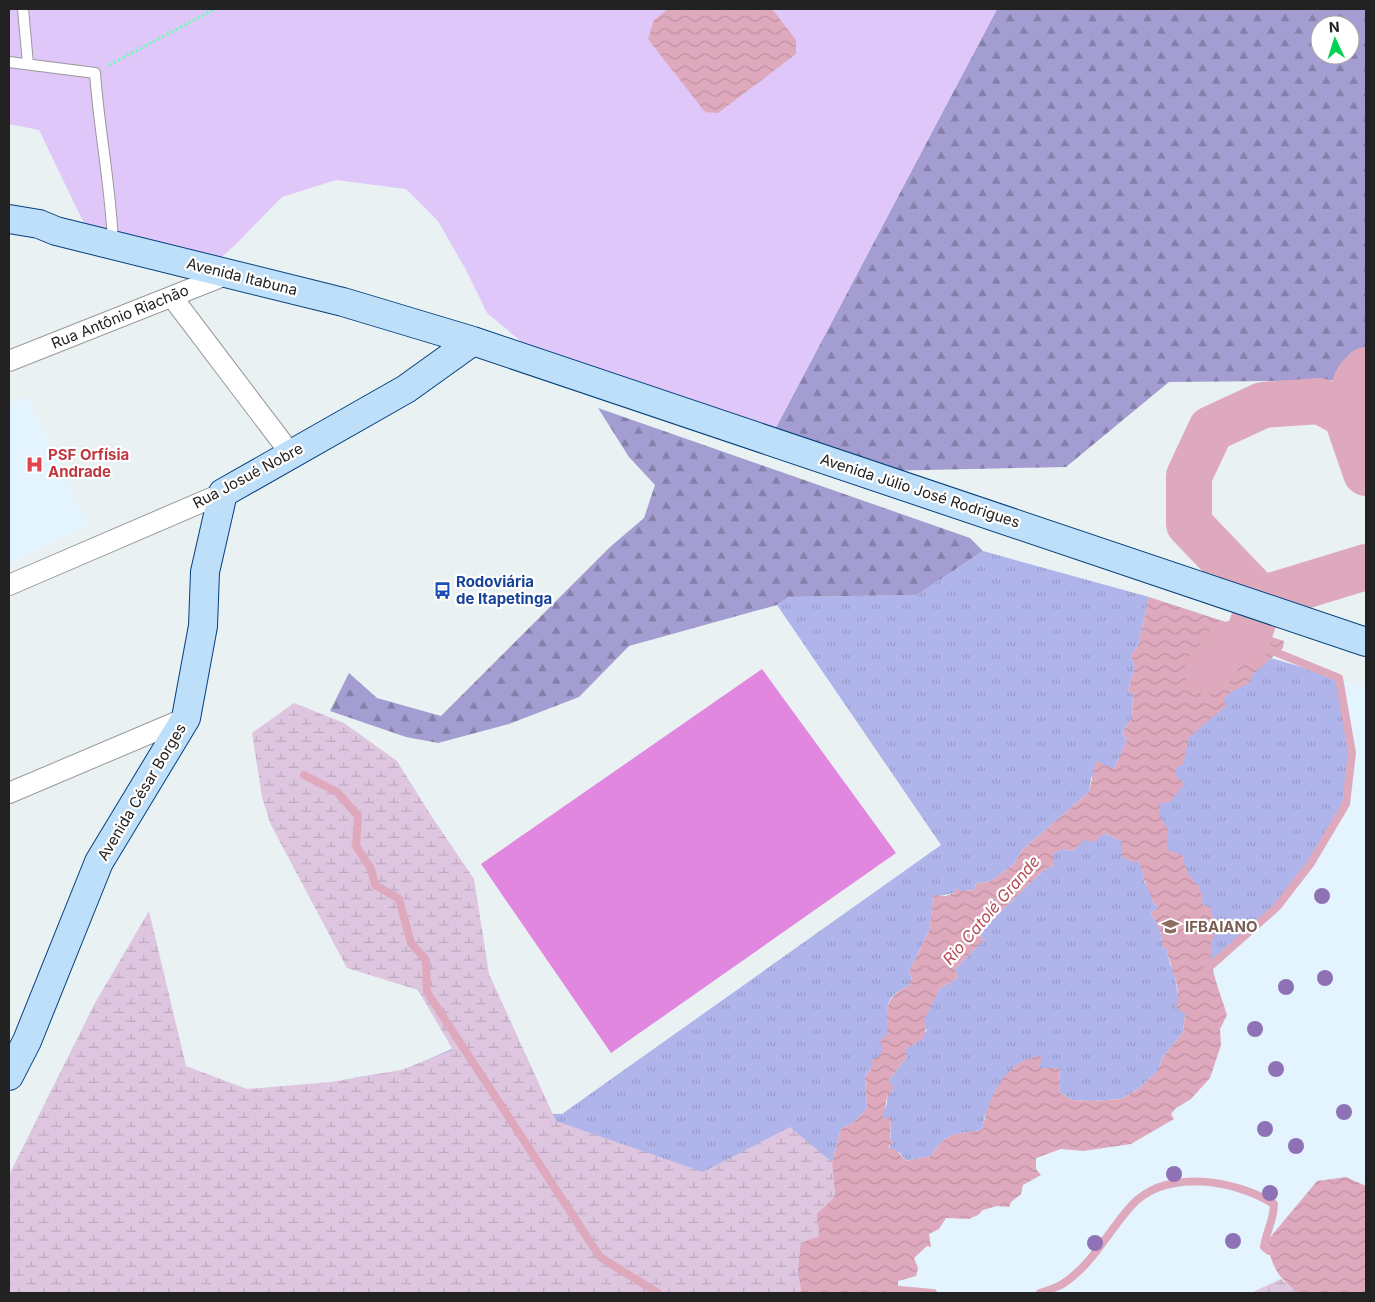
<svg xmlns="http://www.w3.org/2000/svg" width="1375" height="1302" font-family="Inter,sans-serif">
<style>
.education{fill:#e4f4ff}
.grass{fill:url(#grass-tufts)}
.forest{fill:url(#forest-firs);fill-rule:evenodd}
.wetland{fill:url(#wetland-marsh)}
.park{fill:#e0c7fa}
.pitch{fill:#e187e0}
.water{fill:url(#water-waves);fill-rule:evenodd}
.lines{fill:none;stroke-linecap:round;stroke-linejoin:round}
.stream{stroke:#dfa9bd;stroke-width:8}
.river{stroke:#dfa9bd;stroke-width:46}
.lane-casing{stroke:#999;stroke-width:12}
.street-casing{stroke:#999;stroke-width:22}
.secondary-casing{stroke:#04407d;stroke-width:30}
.path{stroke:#70fbb6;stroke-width:3;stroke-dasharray:2.5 2.5;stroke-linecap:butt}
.lane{stroke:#fff;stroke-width:10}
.street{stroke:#fff;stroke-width:20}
.secondary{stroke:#bedffa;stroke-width:28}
.tree{fill:#8f72b6}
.labels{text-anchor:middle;stroke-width:4.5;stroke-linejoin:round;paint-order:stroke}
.street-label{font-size:15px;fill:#222;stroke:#fff}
.health-label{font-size:15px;font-weight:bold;fill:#be3a42;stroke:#fff;text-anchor:start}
.transit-label{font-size:15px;font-weight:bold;fill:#164399;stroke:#fff;text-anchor:start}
.education-label{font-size:15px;font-weight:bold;fill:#785e54;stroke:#fff;text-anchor:start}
.water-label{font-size:16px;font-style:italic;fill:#b44c56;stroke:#fff}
</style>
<defs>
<pattern id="grass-tufts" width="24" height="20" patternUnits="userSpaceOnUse" patternTransform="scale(1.25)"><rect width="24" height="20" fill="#afb5eb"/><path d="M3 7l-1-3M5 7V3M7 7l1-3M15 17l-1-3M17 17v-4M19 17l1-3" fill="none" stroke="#969bc9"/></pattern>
<pattern id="forest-firs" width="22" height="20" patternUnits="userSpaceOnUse" patternTransform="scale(1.25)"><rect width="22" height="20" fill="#a39dd1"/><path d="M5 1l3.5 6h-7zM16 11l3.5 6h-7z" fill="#8480a9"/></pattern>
<pattern id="wetland-marsh" width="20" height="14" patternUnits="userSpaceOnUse" patternTransform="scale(1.25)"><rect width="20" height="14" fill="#dec5e0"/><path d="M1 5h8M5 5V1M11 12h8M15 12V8" fill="none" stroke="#bea9c0"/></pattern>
<pattern id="water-waves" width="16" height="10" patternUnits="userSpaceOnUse" patternTransform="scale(1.25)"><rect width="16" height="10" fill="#dfa9bd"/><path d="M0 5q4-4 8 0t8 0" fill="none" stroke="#bf91a2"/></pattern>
</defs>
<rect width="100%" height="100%" fill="#e9f1f2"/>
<path class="education" d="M26 396 88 525 9 563V404Z
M1228 645 1366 688V1293H863Z"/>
<path class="grass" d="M983 551 1149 597 1138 646 1131 655 1135 667 1128 691 1133 694 1132 718 1122 733 1127 740 1114 769 1094 775 1091 778 1089 792 1022 850 1014 864 991 881 976 884 974 890C960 890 948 896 934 896L929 930 909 972 912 977 909 986C878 999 891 1011 887 1035 885 1051 875 1064 865 1076L867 1108 854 1122 841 1129 832 1162V1180L795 1293H519L353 1078 404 1070 454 1048 505 1113 562 1114 941 845 777 605 789 597 917 595Z
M1257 654 1339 678 1351 748 1346 804 1311 863 1277 907 1200 976 1152 820 1153 744Z
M1104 833 1121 841 1142 867 1144 882 1150 889 1153 903 1158 907 1151 913 1160 930 1163 947 1167 950 1170 965 1174 970 1180 1008 1185 1014 1183 1032 1162 1058 1158 1071 1138 1089 1121 1099 1091 1101 1072 1100 1059 1092 1060 1068H1039L985 1115 982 1130C956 1134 945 1132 931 1156L906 1161 900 1153 890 1149 891 1118 884 1120 883 1111 887 1104 888 1082 908 1055 904 1050 927 1031 923 1021 940 988 958 978 955 969 983 941 980 931 1043 871 1054 865 1052 854 1062 849 1073 851 1084 840Z"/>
<path class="forest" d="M997 9H1366V370L1357 380 1169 382 1066 467 879 471 772 435ZM1320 25H1350V55H1320Z
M598 408 970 538 983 551 917 595 789 597 777 605 629 646 579 697 509 724 438 743 406 737 330 711 349 673 377 698 441 716 610 547 644 518 655 485 629 457Z"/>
<path class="wetland" d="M294 703 344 723 397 761 430 814 474 879 489 974 556 1121 703 1172 790 1127 832 1162 835 1196 817 1214 819 1236 801 1243 798 1270 801 1291 795 1293H9V1175L95 1003 149 911 186 1066 247 1089 331 1082 401 1070 453 1050 418 990 347 968 271 825 262 797 252 733Z
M1281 1279 1298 1293H1253L1255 1291Z"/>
<path class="park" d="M9 9H997L772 435 545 361 487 313 466 270 438 221 406 189 336 180 282 197 235 245 214 264 105 258 90 236 39 130 9 124Z"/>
<path class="pitch" d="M762 669 896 853 611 1053 481 864Z"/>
<path class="water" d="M668 9H772L796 40V54L718 113 705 112 648 39 654 20Z
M1149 597 1284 641 1283 648 1252 675 1250 683C1240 687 1231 691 1223 699L1227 705 1189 737 1183 765 1177 766 1175 775 1184 784 1170 802 1161 803C1157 814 1160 819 1168 828L1167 850 1182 855 1188 874 1200 888 1203 905 1210 907 1217 930C1201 952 1220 990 1227 1015L1220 1029 1221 1045 1210 1078 1191 1099 1176 1108 1171 1114 1174 1119 1131 1144 1083 1151 1061 1149 1036 1158V1169L1041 1175 1023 1185 1021 1194 1011 1202 1009 1207 997 1206 983 1210 978 1215 969 1219 946 1218 939 1229 929 1234 931 1247 927 1246 914 1258 918 1268 916 1276 898 1281V1293H795L801 1291 798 1270 801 1243 819 1236 817 1214 835 1196 832 1162 841 1129 854 1122 867 1108 865 1076 871 1069 872 1060 880 1056 882 1048 880 1040 887 1035C887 1011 883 997 909 986L912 977 909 972 929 930 934 895 946 896 954 893 956 888 960 891 974 890 976 884 991 881 1014 864 1022 850 1089 792 1096 761 1114 769 1127 740 1122 733 1132 718 1133 694 1128 691 1135 667 1131 655 1138 646ZM1104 833 1121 841V856L1132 862 1137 861C1143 868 1142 873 1144 880 1147 889 1151 892 1153 903L1158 907 1151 913 1160 930 1163 947 1167 950C1170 969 1183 987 1176 1007L1185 1014 1183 1032 1162 1058 1158 1071 1138 1089 1121 1099 1091 1101 1072 1100 1059 1092 1060 1068H1039L1042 1056C1004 1059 989 1098 982 1130 955 1134 946 1132 931 1156L906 1161 895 1149H890L889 1145 893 1144 890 1137 891 1117 884 1119C883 1110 887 1104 887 1095L892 1094 893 1085 888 1082 908 1055 905 1050C918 1040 930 1041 924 1021L940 988 958 978 955 969 983 941 980 931 1043 871 1054 865 1053 854 1062 849 1073 851 1084 840 1095 842Z
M1346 1177 1366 1186V1293H1298C1278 1277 1270 1266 1268 1240L1317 1181Z"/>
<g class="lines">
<path class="stream" d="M304 775 337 792 358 816 356 846 371 869 375 885 399 899 411 943 426 960 427 992 600 1257 658 1293
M1206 970 1277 907 1311 863 1346 804 1352 753 1339 678 1268 649
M888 1289 933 1293
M1040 1293C1046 1291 1055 1288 1061 1285 1092 1266 1108 1231 1132 1205 1166 1168 1236 1180 1274 1204 1274 1220 1266 1232 1264 1247L1269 1251"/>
<path class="river" d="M1366 370 1357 380 1346 415 1366 473
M1261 599 1189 524V476L1211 429 1263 405 1320 401 1346 415
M1208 671 1228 645 1247 640 1261 599 1366 567"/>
<defs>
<path id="lane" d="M23 9 28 64
M9 62 95 73C99 130 111 187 113 244"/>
<path id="street" d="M172 297 291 454
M9 361 231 273
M9 585 223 493
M9 793 186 718"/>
<path id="secondary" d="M9 219 39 224 56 231 343 302 473 341 1366 642
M9 1076 27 1041 99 862 186 718 203 626 205 572 223 493 406 389 473 341"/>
</defs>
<use href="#lane" class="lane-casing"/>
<use href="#street" class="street-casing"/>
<use href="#secondary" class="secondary-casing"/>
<path class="path" d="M109 65 215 9"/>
<use href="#lane" class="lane"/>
<use href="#street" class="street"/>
<use href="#secondary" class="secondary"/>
</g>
<g class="tree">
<circle cx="1322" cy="896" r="8"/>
<circle cx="1325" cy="978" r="8"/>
<circle cx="1286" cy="987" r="8"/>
<circle cx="1255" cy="1029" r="8"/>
<circle cx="1276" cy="1069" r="8"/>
<circle cx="1344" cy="1112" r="8"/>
<circle cx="1265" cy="1129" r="8"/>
<circle cx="1296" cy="1146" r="8"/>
<circle cx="1174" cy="1174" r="8"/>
<circle cx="1270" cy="1193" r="8"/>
<circle cx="1233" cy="1241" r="8"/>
<circle cx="1095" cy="1243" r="8"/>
</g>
<defs>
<symbol id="hospital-bare" viewBox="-9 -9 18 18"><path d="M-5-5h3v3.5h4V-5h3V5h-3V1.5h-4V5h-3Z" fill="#e0444e" stroke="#fff" stroke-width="2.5" paint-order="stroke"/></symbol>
<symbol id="bus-bare" viewBox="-9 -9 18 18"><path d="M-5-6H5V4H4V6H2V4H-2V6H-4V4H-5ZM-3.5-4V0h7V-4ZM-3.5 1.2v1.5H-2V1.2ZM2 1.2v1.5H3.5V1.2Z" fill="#1a4fb4" stroke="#fff" stroke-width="2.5" paint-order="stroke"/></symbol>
<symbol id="school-bare" viewBox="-9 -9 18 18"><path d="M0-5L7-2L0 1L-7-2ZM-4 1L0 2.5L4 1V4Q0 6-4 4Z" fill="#8d6e63" stroke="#fff" stroke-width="2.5" paint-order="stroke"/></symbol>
</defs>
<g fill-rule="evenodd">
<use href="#hospital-bare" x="22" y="452" width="25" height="25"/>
<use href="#bus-bare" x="430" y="578" width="25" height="25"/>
<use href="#school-bare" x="1158" y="914" width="25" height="25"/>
</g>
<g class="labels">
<g class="street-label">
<text transform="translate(242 277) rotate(14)" y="5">Avenida Itabuna</text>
<text transform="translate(120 317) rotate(-22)" y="5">Rua Antônio Riachão</text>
<text transform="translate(248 476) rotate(-28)" y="5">Rua Josué Nobre</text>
<text transform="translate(920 491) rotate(18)" y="5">Avenida Júlio José Rodrigues</text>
<text transform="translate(142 792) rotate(-59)" y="5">Avenida César Borges</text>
</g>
<g class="health-label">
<text x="48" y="460">PSF Orfísia<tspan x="48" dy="17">Andrade</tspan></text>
</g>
<g class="transit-label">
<text x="456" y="587">Rodoviária<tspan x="456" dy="17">de Itapetinga</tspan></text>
</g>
<g class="education-label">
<text x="1185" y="932">IFBAIANO</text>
</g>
<g class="water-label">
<text transform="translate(991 910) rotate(-49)" y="6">Rio Catolé Grande</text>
</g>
</g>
<rect width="1375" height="1302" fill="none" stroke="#222222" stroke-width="20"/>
<g transform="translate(1335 40) rotate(356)"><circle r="24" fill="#ffffff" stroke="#a7a7a7"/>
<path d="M0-4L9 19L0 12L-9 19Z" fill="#00d354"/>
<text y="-8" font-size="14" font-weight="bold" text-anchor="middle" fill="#222222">N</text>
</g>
</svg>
